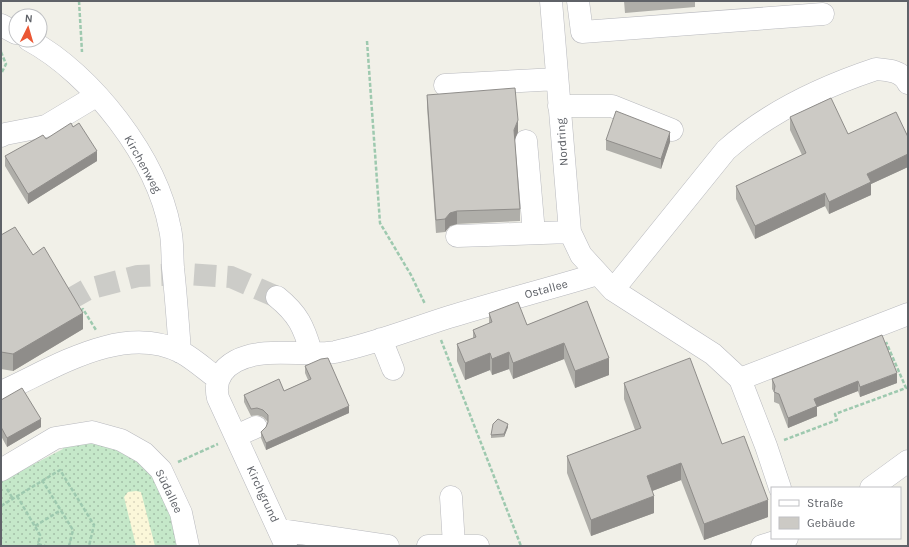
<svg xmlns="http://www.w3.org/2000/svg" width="909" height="547" font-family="Karla,sans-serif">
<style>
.grass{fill:url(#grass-dots)}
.sand{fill:url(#sand-dots)}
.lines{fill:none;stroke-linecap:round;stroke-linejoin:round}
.minor-tunnel{stroke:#ccccc8;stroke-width:22;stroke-dasharray:22 11;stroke-linecap:butt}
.minor-casing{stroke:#b8b9be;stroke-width:23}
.path{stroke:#9ec9af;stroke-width:2.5;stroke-dasharray:4 2;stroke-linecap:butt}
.minor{stroke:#fff;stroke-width:22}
.wall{fill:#afaea9}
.shaded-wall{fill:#8f8d8a}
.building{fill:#cccac5;stroke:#8f8d8a}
.labels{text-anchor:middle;stroke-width:3.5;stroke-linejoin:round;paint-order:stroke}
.street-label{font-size:12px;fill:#5f6268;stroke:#fff}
</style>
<defs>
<pattern id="grass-dots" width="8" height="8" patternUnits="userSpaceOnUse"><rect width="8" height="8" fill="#c5e8c9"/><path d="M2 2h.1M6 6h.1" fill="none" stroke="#a3bfa7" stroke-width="1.8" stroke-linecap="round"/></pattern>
<pattern id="sand-dots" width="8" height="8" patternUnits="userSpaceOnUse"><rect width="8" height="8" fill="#fbf7d9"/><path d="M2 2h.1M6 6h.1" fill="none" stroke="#dad6bd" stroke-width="1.8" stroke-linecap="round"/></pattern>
</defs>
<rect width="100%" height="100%" fill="#f1f0e8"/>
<path class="grass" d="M108 442 156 472 184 546H1V481L63 449 62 445Z"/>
<path class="sand" d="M136 491 141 492 155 546H136L124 497 128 492Z"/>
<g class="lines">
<path class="minor-tunnel" d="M67 301 88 289 138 276 187 274 231 277 277 297"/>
<defs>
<path id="minor" d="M551 1 570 232 581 255 613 290 713 354 740 379 766 446 780 488
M578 1 582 32 823 14
M1 25 16 33
M29 40C92 74 157 158 170 229 173 241 172 255 173 268 176 296 178 324 180 352
M445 85 557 79
M559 106H612L672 130
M1 136 5 134 46 126 96 96
M526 141 534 233
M457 236 570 232
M613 290 726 150C768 112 822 87 876 69 889 70 902 71 908 83
M277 297C298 314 304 327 311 352
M381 339 393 369
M740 379 908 314
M1 392C53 369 122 322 181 352 194 359 206 370 218 379
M236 436 256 427
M1 470 55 438 92 432 121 440 144 453 161 470 181 513 188 546
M871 488 908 461
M451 497 454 545
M280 530 388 546
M286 546 218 398C214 382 221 369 236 361 264 346 305 357 335 352 374 344 411 329 449 317 498 302 548 289 598 274
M428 546H478
M762 546 787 538"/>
</defs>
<use href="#minor" class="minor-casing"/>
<path class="path" d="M79 1 82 52
M367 41 380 223 411 275 425 304
M1 52 6 64 1 74
M80 311 83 309 96 330
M441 340 521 546
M784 440 837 420 835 414 906 388 886 342
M178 462 218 444
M42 480 73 530 69 546
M7 489 13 499
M17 496 40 535 38 546
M1 506 60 470 94 525 89 546
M35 526 61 510
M38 544 45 546"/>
<use href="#minor" class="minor"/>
</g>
<path class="wall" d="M624 1H695V7L625 13Z
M427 95 518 132 514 140 520 209V221L457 224 450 226 445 232 436 233 427 107Z
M790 117 848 134 908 137V167L871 184V195L829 214 825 206 755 239 736 199V186L802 155 790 130Z
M46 139 97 161 28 204 5 166V156Z
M606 140 670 142 661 169 606 150Z
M1 235 33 255 83 329 13 371 1 369Z
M587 301 609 375 575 388 564 359 513 379 509 369 492 375 490 370 465 380 457 361V344L473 338V330L489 324V313L527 325Z
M305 366 349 413 266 450 261 438V432L266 427 268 422 263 417 257 415 251 416 244 402V395L284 391 308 380 305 373Z
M772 379 897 383 860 397 858 391 817 407V416L788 428 779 404 774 402V392L772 389Z
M624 383 722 444 768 517 704 540 681 480 652 491 654 513 591 536 567 473V456L635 430 624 399Z
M1 400 41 427 7 447 1 436Z
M508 427 504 437 491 438V435Z"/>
<path class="shaded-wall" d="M518 120V132L514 142V130Z
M670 132V142L661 169V159Z
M97 151V161L28 204V194Z
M908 154V167L871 184V195L829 214V202L867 174Z
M825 193V206L755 239V226Z
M457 211V224L450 226 445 232V219L450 213Z
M83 313V329L13 371V354Z
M564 343V359L513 379V363Z
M509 352V369L492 375V359Z
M490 353V370L465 380V363Z
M609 358V375L575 388V371Z
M897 373V383L860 397V387Z
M858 381V391L817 407V416L788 428V418L814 399Z
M349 406V413L266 450V443Z
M41 419V427L7 447V438Z
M508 424V427L504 437V434Z
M681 463V480L647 493V476Z
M654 496V513L591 536V520Z
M768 500V517L704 540V524Z"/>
<path class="building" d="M515 88 518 120 514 130 520 209 457 211 450 213 445 219 436 220 427 95Z
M831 98 848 134 896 112 908 137V154L867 174 871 182 829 202 825 193 755 226 736 186 806 153 790 117Z
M616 111 670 132 661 159 606 140Z
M71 123 73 127 79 123 97 151 28 194 5 156 43 135 46 139Z
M15 227 33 255 44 247 83 313 13 354 1 352V235Z
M587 301 609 358 575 371 564 343 513 363 509 352 492 359 490 353 465 363 457 344 476 337 473 330 492 322 489 313 518 302 527 325Z
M882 335 897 373 860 387 858 381 814 399 817 406 788 418 779 394 774 392 775 386 772 379Z
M328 358 349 406 266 443 261 432 266 427 268 422V415L263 410 257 408 251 409 244 395 279 379 284 391 311 379 305 366 321 359Z
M690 358 722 444 744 436 768 500 704 524 681 463 647 476 654 496 591 520 567 456 641 428 624 383Z
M22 388 41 419 7 438 1 427V400Z
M498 419 508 424 504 434 491 435 493 424Z"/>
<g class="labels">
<g class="street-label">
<text transform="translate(562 142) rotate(-94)" y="4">Nordring</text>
<text transform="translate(143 164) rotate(61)" y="4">Kirchenweg</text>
<text transform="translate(546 289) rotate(-15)" y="4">Ostallee</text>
<text transform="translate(169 491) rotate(64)" y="4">Südallee</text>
<text transform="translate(263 494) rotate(65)" y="4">Kirchgrund</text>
</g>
</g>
<rect width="909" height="547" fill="none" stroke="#5f6268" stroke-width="4"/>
<rect x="771" y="487" width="130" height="52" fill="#ffffff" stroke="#bfc0c3"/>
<rect x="779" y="500" width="20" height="6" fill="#ffffff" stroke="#bfc0c3"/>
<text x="807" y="507" font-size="12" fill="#5f6268">Straße</text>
<rect x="779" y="517" width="20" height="12" fill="#cccac5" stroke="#bfc0c3"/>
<text x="807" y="527" font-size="12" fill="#5f6268">Gebäude</text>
<g transform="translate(28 28) rotate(5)"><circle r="19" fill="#ffffff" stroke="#bfc0c3"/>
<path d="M0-3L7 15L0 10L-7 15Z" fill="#eb5734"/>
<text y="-6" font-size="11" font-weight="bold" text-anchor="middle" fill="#5f6268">N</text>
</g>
</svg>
